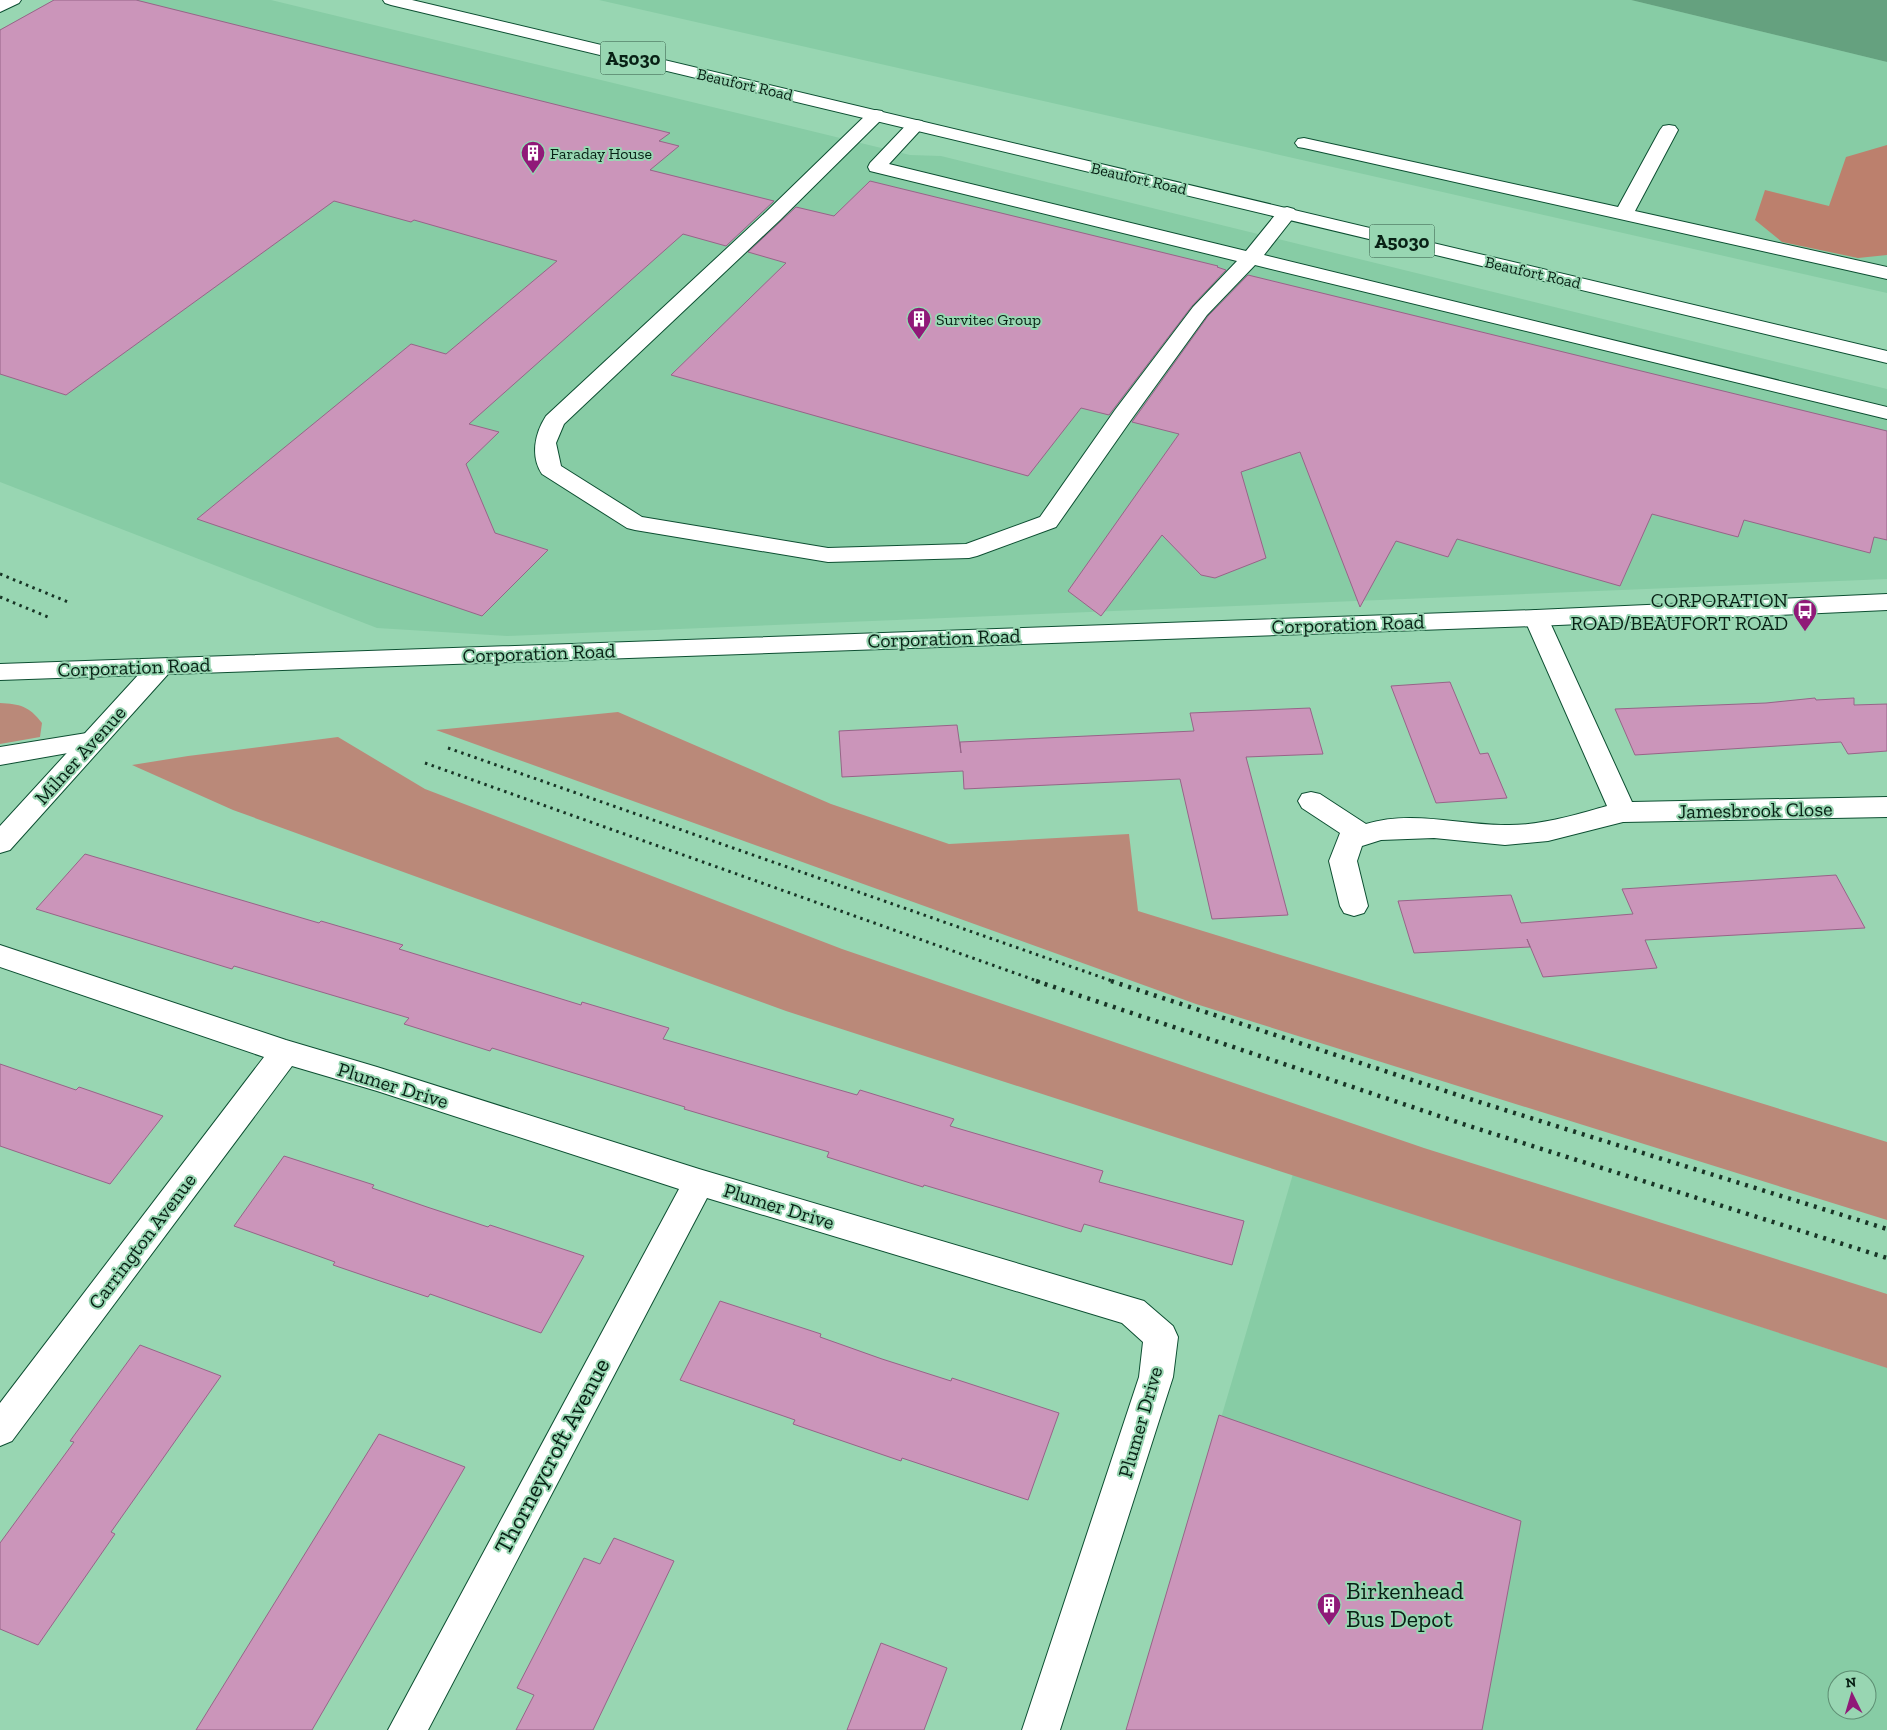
<svg xmlns="http://www.w3.org/2000/svg" width="1887" height="1730" font-family="'Zilla Slab',serif">
<style>
.built{fill:#87cca5;fill-rule:evenodd}
.green{fill:#ba8979}
.forest{fill:#bc806d}
.water{fill:#65a17f}
.building{fill:#cb95ba;stroke:#976488}
.lines{fill:none;stroke-linecap:round;stroke-linejoin:round}
.service-casing{stroke:#0d4f32;stroke-width:2}
.minor-casing{stroke:#0d4f32;stroke-width:2}
.tertiary-casing{stroke:#0d4f32;stroke-width:2}
.primary-casing{stroke:#0d4f32;stroke-width:2}
.service{fill:#fff;fill-rule:evenodd}
.minor{fill:#fff;fill-rule:evenodd}
.tertiary{fill:#fff;fill-rule:evenodd}
.primary{fill:#fff;fill-rule:evenodd}
.rail-far1{stroke:#183526;stroke-width:3;stroke-dasharray:2.5 4.5;stroke-linecap:butt}
.rail{stroke:#183526;stroke-width:4.5;stroke-dasharray:3 6;stroke-linecap:butt}
.labels{text-anchor:middle;stroke-width:4;stroke-linejoin:round;paint-order:stroke}
.far-street-label{font-size:16px;fill:#082115;stroke:#98d6b2}
.far-poi-label{font-size:16px;fill:#082115;stroke:#98d6b2;text-anchor:start}
.shield{fill:#98d6b2;stroke:#335744;stroke-width:1}
.shield-label{font-size:19px;font-weight:bold;fill:#082115}
.poi-label{font-size:20px;fill:#082115;stroke:#98d6b2;text-anchor:end}
.street-label{font-size:20px;fill:#082115;stroke:#98d6b2}
.near-street-label{font-size:24px;fill:#082115;stroke:#98d6b2}
.near-poi-label{font-size:24px;fill:#082115;stroke:#98d6b2;text-anchor:start}
</style>
<rect width="100%" height="100%" fill="#98d6b2"/>
<path class="built" d="M54 0H271L910 155 941 156 1887 389V579L507 636 377 628 0 482V30Z
M599 0H1631L1887 62V293Z
M1293 1174 1887 1368V1730H1129ZM1837 1680H1867V1710H1837Z"/>
<path class="green" d="M0 703C20 704 29 706 42 723L40 737 0 744Z
M618 712 831 804 949 844 1129 834 1138 911 1887 1142V1220L1196 1004 436 730Z
M338 737 425 789 842 949 1424 1148 1887 1294V1368L786 1011 233 810 132 765 188 756Z"/>
<path class="forest" d="M1887 145V255L1858 258 1782 242 1755 220 1765 190 1829 206 1846 157Z"/>
<path class="water" d="M1631 0H1887V62Z"/>
<path class="building" d="M54 0H136L670 133 659 141 679 146 650 170 774 201 726 246 683 234 469 424 499 432 466 464 495 533 548 550 482 616 197 519 411 344 446 354 557 261 414 220 411 222 334 201 66 395 0 374V30Z
M870 181 1218 266 1217 267 1226 270 1192 306 1109 415 1081 408 1028 476 671 375 786 263 748 252 796 207 834 216Z
M1248 275 1887 431V540L1874 537 1870 553 1744 520 1738 537 1652 514 1620 586 1457 539 1448 557 1396 541 1360 607 1300 452 1241 472 1266 558 1215 578 1201 575 1162 535 1101 616 1068 591 1179 434 1132 422 1208 316Z
M1450 682 1480 754 1488 753 1507 798 1436 803 1391 686Z
M1815 698 1816 700 1854 698V705L1887 704V751L1848 754 1841 742 1635 755 1615 709 1766 703Z
M1310 708 1323 754 1246 757 1288 915 1212 919 1180 779 964 789 963 771 842 777 839 731 957 725 961 753 960 742 1194 731 1190 713Z
M85 854 319 923 321 921 403 945 399 949 581 1005 582 1002 669 1028 663 1039 857 1095 860 1090 954 1119 950 1126 1103 1171 1099 1182 1244 1221 1232 1265 1084 1224 1081 1232 924 1185 923 1187 827 1157 829 1152 684 1109 685 1107 492 1048 490 1051 404 1024 409 1018 234 966 232 969 36 909Z
M1836 875 1865 928 1645 940 1657 968 1543 977 1527 939 1530 947 1414 953 1398 901 1511 895 1521 923 1633 914 1622 889Z
M0 1064 76 1090 79 1087 163 1116 110 1184 0 1146Z
M284 1156 374 1185 372 1188 427 1207 488 1227 490 1225 584 1256 541 1333 430 1294 428 1297 380 1281 333 1265 335 1262 234 1226Z
M720 1301 821 1334 820 1337 882 1359 951 1381 952 1378 1059 1413 1028 1500 902 1458 901 1461 793 1424 795 1420 680 1380Z
M140 1345 221 1376 111 1532 115 1534 38 1645 0 1629V1543L74 1442 70 1441Z
M1219 1415 1521 1521 1482 1730H1126Z
M379 1434 465 1467 312 1730H196Z
M614 1538 674 1561 593 1730H516L534 1695 517 1688 584 1558 600 1564Z
M881 1643 947 1668 924 1730H847Z"/>
<g class="lines">
<defs>
<path id="service" d="M876 110 882 111 885 115 882 119 780 220 564 424 556 443 561 466 642 517 828 548 966 544 1040 517 1115 410 1193 307 1237 261 870 171 868 167 870 163 910 121 916 120 922 121 925 125 889 164 1246 251 1280 209 1287 207 1294 209 1297 213 1264 255 1887 407V419L1255 265 1207 315 1131 420 1056 527 977 556 969 558 828 562 635 530 627 528 542 474C530 456 535 433 546 416L766 212 870 111Z
M1669 125 1675 126 1678 130 1635 211 1887 267V279L1304 148 1298 147 1295 143 1298 139 1304 138 1618 207 1660 130 1663 126Z
M93 732 102 735 106 741 102 747 0 765V747Z"/>
<path id="minor" d="M0 0H21L19 3 0 12Z
M1536 610 1545 612 1548 618 1632 802 1887 797V817L1623 822 1548 841 1505 845 1434 838 1381 840 1362 846 1357 861 1368 906 1364 913 1354 916 1344 913 1340 906 1329 861 1340 833 1302 808 1298 801 1302 794 1311 792 1320 794 1366 824C1411 810 1459 825 1505 825 1540 826 1574 815 1607 806L1524 618 1527 612Z
M160 659 169 661 172 667 169 673 10 850 0 853V826L151 661Z
M0 945 286 1040 377 1067 699 1169 1144 1301 1173 1326 1178 1337 1173 1377 1060 1730H1022L1139 1377 1143 1342 1122 1323 707 1198 428 1730H388L679 1189 377 1091 292 1066 12 1441 0 1446V1403L264 1057 0 967Z"/>
<path id="tertiary" d="M1887 594V610L1536 626 0 680V664L1536 610Z"/>
<path id="primary" d="M383 0H412L1887 351V363L391 5 385 3Z"/>
</defs>
<use href="#service" class="service-casing"/>
<use href="#minor" class="minor-casing"/>
<use href="#tertiary" class="tertiary-casing"/>
<use href="#primary" class="primary-casing"/>
<use href="#service" class="service"/>
<use href="#minor" class="minor"/>
<use href="#tertiary" class="tertiary"/>
<use href="#primary" class="primary"/>
<path class="rail-far1" d="M0 574 68 602
M0 597 48 617
M448 748 1115 982
M425 763 1040 982"/>
<path class="rail" d="M1036 981 1469 1126 1887 1258
M1111 981 1476 1101 1887 1229"/>
</g>
<defs>
<symbol id="building-pin" viewBox="-11 -11 22 30"><path d="M0 17L-7.5 6A9.5 9.5 0 1 1 7.5 6Z" fill="#901978" stroke="#98d6b2"/><path d="M-4-6H4V6H1V3H-1V6H-4ZM-2.5-4.3h1.7v1.8h-1.7ZM.8-4.3h1.7v1.8H.8ZM-2.5-1h1.7V.8h-1.7ZM.8-1h1.7V.8H.8Z" fill="#fff"/></symbol>
<symbol id="bus-pin" viewBox="-11 -11 22 30"><path d="M0 17L-7.5 6A9.5 9.5 0 1 1 7.5 6Z" fill="#901978" stroke="#98d6b2"/><path d="M-5-6H5V4H4V6H2V4H-2V6H-4V4H-5ZM-3.5-4V0h7V-4ZM-3.5 1.2v1.5H-2V1.2ZM2 1.2v1.5H3.5V1.2Z" fill="#fff"/></symbol>
</defs>
<g fill-rule="evenodd">
<use href="#building-pin" x="519" y="139" width="28" height="38"/>
<use href="#building-pin" x="905" y="305" width="28" height="38"/>
<use href="#bus-pin" x="1791" y="597" width="28" height="38"/>
<use href="#building-pin" x="1315" y="1591" width="28" height="38"/>
</g>
<g class="labels">
<g class="far-street-label">
<text transform="translate(745 84) rotate(13)" y="6">Beaufort Road</text>
<text transform="translate(1139 178) rotate(13)" y="6">Beaufort Road</text>
<text transform="translate(1533 272) rotate(13)" y="6">Beaufort Road</text>
</g>
<g class="far-poi-label">
<text x="550" y="159">Faraday House</text>
<text x="936" y="325">Survitec Group</text>
</g>
<g class="shield">
<rect x="600.5" y="41.5" width="65" height="33" rx="4"/>
<rect x="1369.5" y="224.5" width="65" height="33" rx="4"/>
</g>
<g class="shield-label">
<text x="633" y="65">A5030</text>
<text x="1402" y="248">A5030</text>
</g>
<g class="poi-label">
<text x="1788" y="607">CORPORATION<tspan x="1788" dy="23">ROAD/BEAUFORT ROAD</tspan></text>
</g>
<g class="street-label">
<text transform="translate(1348 624) rotate(-2)" y="7">Corporation Road</text>
<text transform="translate(944 638) rotate(-2)" y="7">Corporation Road</text>
<text transform="translate(539 653) rotate(-2)" y="7">Corporation Road</text>
<text transform="translate(134 667) rotate(-2)" y="7">Corporation Road</text>
<text transform="translate(80 755) rotate(-48)" y="7">Milner Avenue</text>
<text transform="translate(1755 810) rotate(-1)" y="7">Jamesbrook Close</text>
<text transform="translate(393 1085) rotate(17)" y="7">Plumer Drive</text>
<text transform="translate(779 1206) rotate(17)" y="7">Plumer Drive</text>
<text transform="translate(142 1241) rotate(-53)" y="7">Carrington Avenue</text>
<text transform="translate(1140 1422) rotate(-74)" y="7">Plumer Drive</text>
</g>
<g class="near-street-label">
<text transform="translate(552 1456) rotate(-62)" y="8">Thorneycroft Avenue</text>
</g>
<g class="near-poi-label">
<text x="1346" y="1599">Birkenhead<tspan x="1346" dy="28">Bus Depot</tspan></text>
</g>
</g>
<g transform="translate(1852 1695) rotate(355)"><circle r="24" fill="#98d6b2" stroke="#5e8e73"/>
<path d="M0-4L9 19L0 12L-9 19Z" fill="#901978"/>
<text y="-8" font-size="14" font-weight="bold" text-anchor="middle" fill="#082115">N</text>
</g>
</svg>
